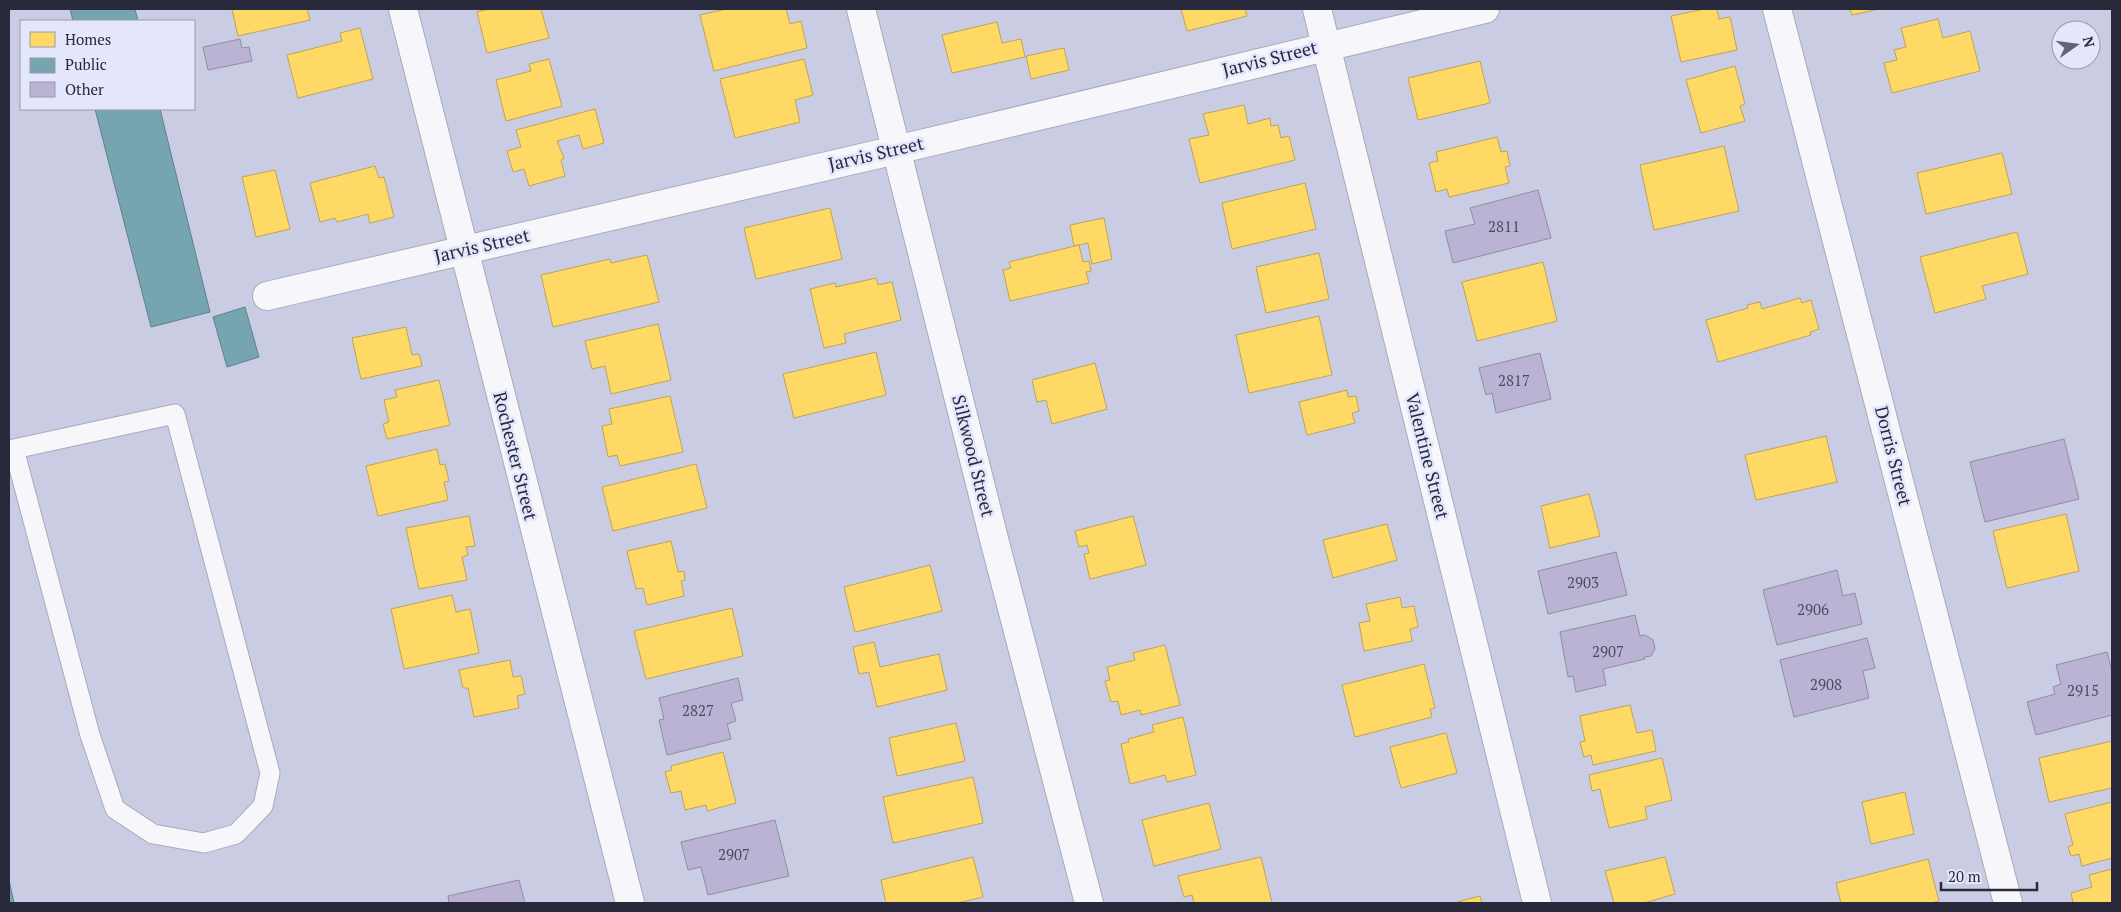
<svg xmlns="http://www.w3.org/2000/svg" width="2121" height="912" font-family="'PT Serif',serif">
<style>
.homes{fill:#ffd966;stroke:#bea459}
.public{fill:#76a5af;stroke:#5f808c}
.building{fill:#bab3d4;stroke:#8f8e9f}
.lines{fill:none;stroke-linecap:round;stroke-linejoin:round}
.lane-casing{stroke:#a8aabc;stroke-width:21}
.street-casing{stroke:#a8aabc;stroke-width:30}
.lane{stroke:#f7f7fb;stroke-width:19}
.street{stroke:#f7f7fb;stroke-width:28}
.labels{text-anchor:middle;stroke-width:5;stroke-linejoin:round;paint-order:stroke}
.number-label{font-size:15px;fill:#4c4c61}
.street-label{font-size:18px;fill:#282a3b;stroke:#e3e6fc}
</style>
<rect width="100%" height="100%" fill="#c9cce3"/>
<path class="homes" d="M232 9H307L310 20 238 36Z
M489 9H541L549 38 487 53 477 12Z
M726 9H786L790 24 801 21 807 48 714 71 700 15Z
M1181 9H1245L1247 16 1187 31Z
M1704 9H1717L1719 19 1730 17 1737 50 1681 62 1671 16Z
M1850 9H1879L1852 15Z
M1938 19 1943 38 1970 31 1980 71 1892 93 1884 63 1897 60 1894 50 1906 47 1901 28Z
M997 22 1002 43 1021 39 1025 57 952 73 942 35Z
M360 28 373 79 298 98 287 55 342 41 340 33Z
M1064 48 1069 70 1031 79 1026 56Z
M549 59 562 106 506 121 496 80 531 71 529 64Z
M804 59 813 95 795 100 800 122 735 138 720 79Z
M1480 61 1490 103 1418 120 1408 78Z
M1735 66 1745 104 1740 106 1745 121 1701 133 1686 80Z
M1244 105 1248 124 1270 118 1271 126 1278 125 1281 138 1289 136 1295 160 1200 183 1189 139 1209 135 1203 114Z
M595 109 604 143 583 149 579 135 557 141 564 158 561 160 565 176 529 186 524 169 513 172 507 151 521 147 516 130Z
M1497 137 1501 152 1507 151 1510 166 1505 167 1509 183 1449 197 1447 189 1436 192 1429 163 1438 161 1436 152Z
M1724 146 1739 211 1654 230 1640 165Z
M2002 153 2012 194 1926 214 1917 173Z
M375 166 379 178 384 177 394 217 370 223 368 214 337 222 335 218 320 222 310 183Z
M275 170 290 229 256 237 242 177Z
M1305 183 1316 229 1232 249 1222 203Z
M830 208 842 259 756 279 744 228Z
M1104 218 1112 259 1092 264 1088 243 1074 246 1070 225Z
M2017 232 2028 274 1982 286 1986 299 1935 313 1920 257Z
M1079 245 1083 262 1089 261 1091 271 1086 272 1089 283 1010 301 1003 270 1011 268 1009 262Z
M1319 253 1329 299 1266 313 1256 267Z
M647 255 659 302 553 327 541 275 610 259 611 263Z
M1543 262 1557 321 1477 341 1462 282Z
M876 278 878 285 892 282 901 320 844 334 846 343 824 348 810 289 835 283 836 287Z
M1800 298 1802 303 1811 300 1819 329 1810 332 1811 335 1718 362 1706 320 1748 308 1747 305 1760 302 1762 309Z
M1319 316 1332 375 1249 393 1236 335Z
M658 324 671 380 611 394 605 366 592 369 585 341Z
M406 327 412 355 419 354 422 366 361 379 352 338Z
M876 352 886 395 794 418 783 374Z
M1095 363 1107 409 1052 424 1046 400 1037 402 1032 380Z
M439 380 450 425 387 439 383 424 389 422 384 400 397 397 395 390Z
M1347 390 1348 397 1356 396 1359 411 1352 413 1355 423 1307 435 1299 402Z
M670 396 683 452 620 466 617 455 608 457 602 426 612 424 609 409Z
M1826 436 1837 482 1756 500 1745 455Z
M437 449 440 465 445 464 449 481 444 482 448 500 378 516 366 466Z
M696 464 707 508 613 531 602 487Z
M1589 494 1600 536 1550 548 1541 506Z
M2066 514 2079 571 2007 588 1993 531Z
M469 516 475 546 466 547 468 555 462 557 467 580 419 589 406 528Z
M1133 516 1146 565 1090 579 1084 554 1089 553 1087 545 1079 547 1075 531Z
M1387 524 1397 560 1333 578 1323 540Z
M671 541 678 572 684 571 685 580 681 581 684 596 647 605 643 588 636 589 627 551Z
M930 565 942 611 855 632 844 587Z
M452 595 456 612 470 609 479 653 404 669 391 609Z
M1400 597 1402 608 1414 606 1418 627 1410 629 1412 641 1364 651 1359 623 1370 621 1366 604Z
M732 608 743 656 646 679 634 631Z
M874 642 880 667 939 654 947 690 877 707 869 672 859 674 853 647Z
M1165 645 1180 705 1141 715 1140 710 1121 715 1118 701 1111 702 1105 681 1110 680 1107 667 1135 660 1133 653Z
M510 660 513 677 521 676 525 694 517 696 519 708 474 717 468 688H463L459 670Z
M1424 664 1435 708 1430 709 1432 717 1355 737 1342 685Z
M1630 705 1637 733 1652 730 1656 751 1593 765 1591 755 1584 757 1580 742 1585 741 1580 716Z
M1183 717 1196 775 1167 782 1165 775 1130 784 1121 744 1129 742 1128 739 1154 732 1152 725Z
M956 723 965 761 897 776 889 738Z
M1446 733 1457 773 1401 788 1390 747Z
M2112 741V788L2049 802 2039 758Z
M723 752 736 803 707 811 706 805 685 810 681 791 671 793 665 772 672 770 671 766Z
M1662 758 1672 800 1645 807 1647 819 1609 828 1600 789 1592 791 1589 775Z
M973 777 983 823 893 843 883 797Z
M1905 792 1914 834 1871 844 1862 802Z
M2112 802V858L2082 866 2079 854 2071 856 2068 847 2073 845 2065 814Z
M1209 803 1221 849 1154 866 1142 820Z
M973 857 983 897 957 903H886L881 880Z
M1261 857 1272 903H1194L1192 895 1184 897 1178 876Z
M1665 857 1675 894 1644 903H1614L1605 871Z
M1928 859 1939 901 1931 903H1841L1836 883Z
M2112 869V903H2068L2073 902 2071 893 2092 887 2089 875Z
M1480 896 1482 903H1454Z"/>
<path class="public" d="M70 9H135L138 21H73Z
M95 109H160L210 312 151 327Z
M245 307 259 357 227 367 213 317Z
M9 880 14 903H9Z"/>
<path class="building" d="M240 39 242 48 249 47 252 61 208 70 203 47Z
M1538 190 1551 238 1453 263 1445 231 1475 224 1470 208Z
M1540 353 1551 399 1496 413 1492 393 1486 395 1479 368Z
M2064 439 2079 499 1985 522 1970 462Z
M1616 552 1627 595 1548 614 1538 571Z
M1837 570 1843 596 1855 593 1862 624 1777 645 1763 590Z
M1635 615 1640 636 1645 635 1653 640 1655 649 1651 656 1644 657 1645 659 1603 669 1606 685 1576 692 1573 676 1568 677 1560 632Z
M1867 638 1875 668 1863 671 1869 698 1794 717 1780 660Z
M2107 652 2112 671V715L2036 735 2027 702 2055 694 2053 687 2061 684 2056 665Z
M738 678 743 700 731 703 736 721 727 724 731 739 667 755 659 720 664 719 659 698Z
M775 820 789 876 708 895 701 867 688 870 681 842Z
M519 880 525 903H449L448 896Z"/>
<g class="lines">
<defs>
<path id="lane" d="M9 450 14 449 90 735 115 809 153 834 204 843 236 834 263 806 270 773 175 414 14 449"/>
<path id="street" d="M403 9 630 903
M861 9 995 543 1089 903
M1317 9 1537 903
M1777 9 2008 903
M267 296 896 150 1485 9"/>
</defs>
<use href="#lane" class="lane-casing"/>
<use href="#street" class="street-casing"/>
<use href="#lane" class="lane"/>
<use href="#street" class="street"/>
</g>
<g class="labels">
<g class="number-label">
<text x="1504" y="232">2811</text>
<text x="1514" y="386">2817</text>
<text x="1583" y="588">2903</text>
<text x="1813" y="615">2906</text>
<text x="1608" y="657">2907</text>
<text x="1826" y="690">2908</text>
<text x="2083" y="696">2915</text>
<text x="698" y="716">2827</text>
<text x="734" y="860">2907</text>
</g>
<g class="street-label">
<text transform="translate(1270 59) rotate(-14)" y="6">Jarvis Street</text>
<text transform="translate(876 154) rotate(-13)" y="6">Jarvis Street</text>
<text transform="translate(482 246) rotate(-13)" y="6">Jarvis Street</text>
<text transform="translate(515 456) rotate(76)" y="6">Rochester Street</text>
<text transform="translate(973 456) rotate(76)" y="6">Silkwood Street</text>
<text transform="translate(1427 456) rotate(76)" y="6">Valentine Street</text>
<text transform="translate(1893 456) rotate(76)" y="6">Dorris Street</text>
</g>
</g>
<rect width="2121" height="912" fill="none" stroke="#282a3b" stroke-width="20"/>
<rect x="20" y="20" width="175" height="90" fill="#e3e6fc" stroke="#989baf"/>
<rect x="30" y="32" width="25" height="15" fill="#ffd966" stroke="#989baf"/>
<text x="65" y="45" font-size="15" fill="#282a3b">Homes</text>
<rect x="30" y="58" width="25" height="15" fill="#76a5af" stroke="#989baf"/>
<text x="65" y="70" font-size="15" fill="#282a3b">Public</text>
<rect x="30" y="82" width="25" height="15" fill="#bab3d4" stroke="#989baf"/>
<text x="65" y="95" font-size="15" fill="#282a3b">Other</text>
<g transform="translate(2076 45) rotate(76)"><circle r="24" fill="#e3e6fc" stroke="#989baf"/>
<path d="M0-4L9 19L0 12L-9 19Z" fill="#606376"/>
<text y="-8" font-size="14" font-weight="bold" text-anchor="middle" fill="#282a3b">N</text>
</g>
<path d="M1941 882v8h96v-8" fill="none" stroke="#282a3b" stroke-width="2.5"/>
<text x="1948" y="882" font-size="15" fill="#282a3b" stroke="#e3e6fc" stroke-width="4" paint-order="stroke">20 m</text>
</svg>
